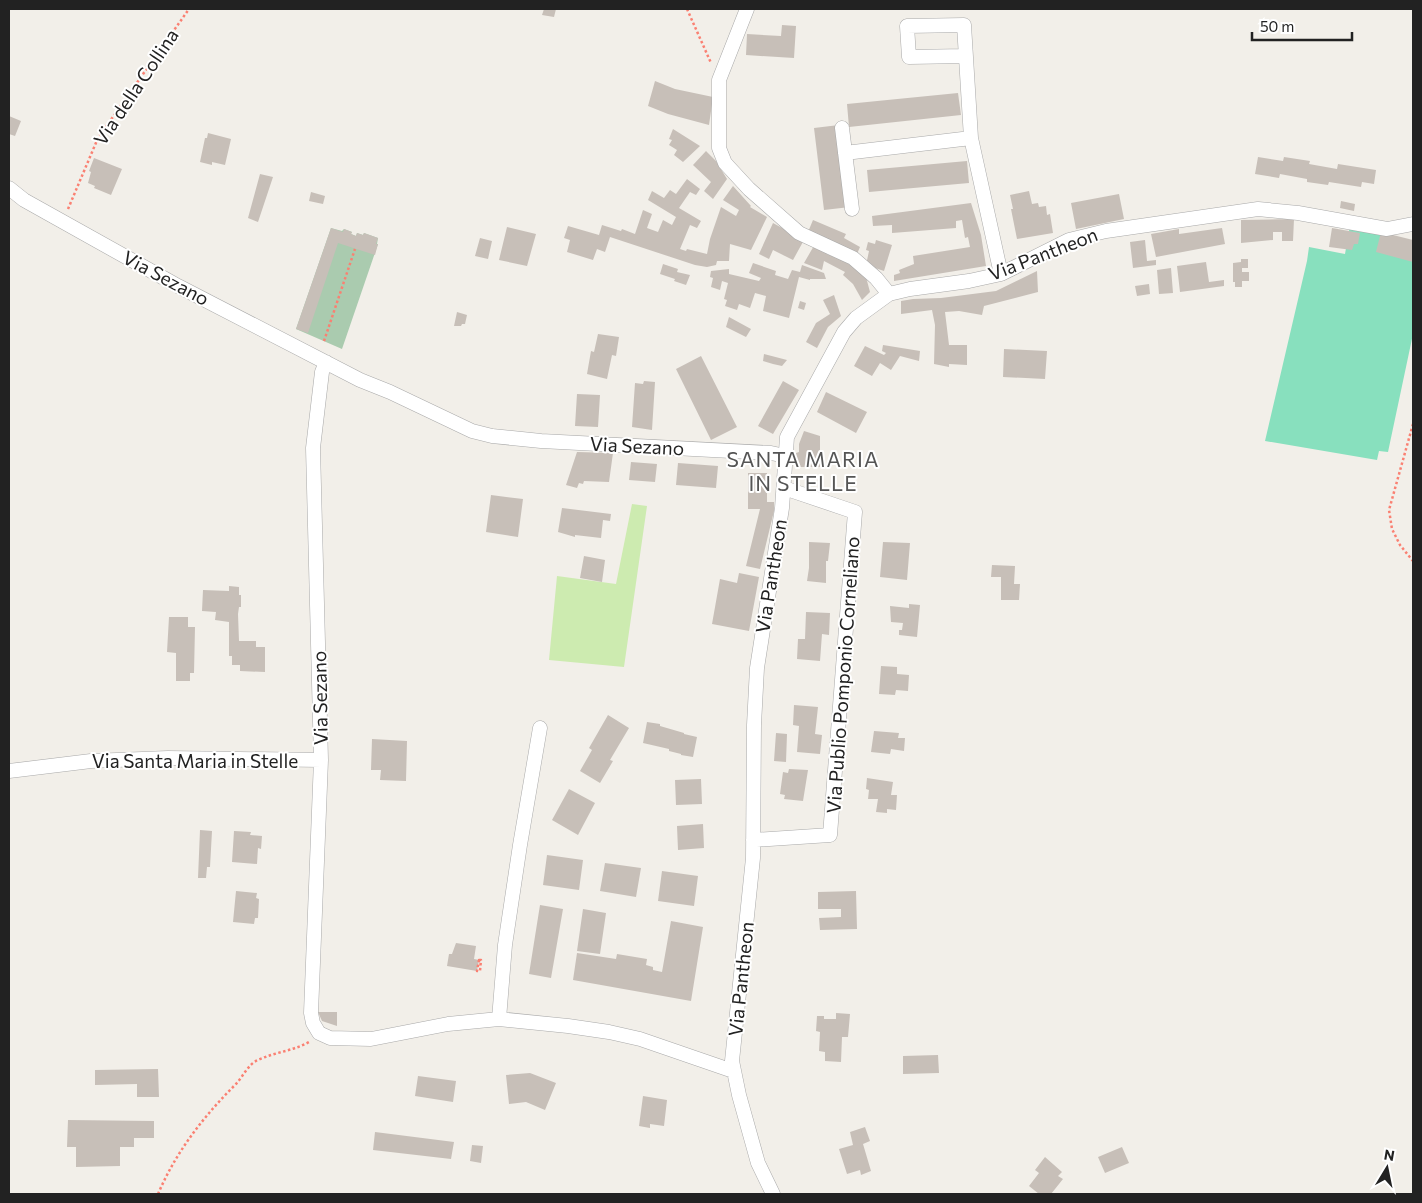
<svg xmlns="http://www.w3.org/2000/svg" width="1422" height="1203" font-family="Commissioner,sans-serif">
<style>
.grass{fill:#cdebb0}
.cemetery{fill:#aacbaf}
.pitch{fill:#88e0be}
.building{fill:#c7bfb8}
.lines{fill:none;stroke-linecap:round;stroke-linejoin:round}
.minor-casing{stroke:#a9a9a9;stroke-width:15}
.path{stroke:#fa8072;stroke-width:2.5;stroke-dasharray:2.5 2.5;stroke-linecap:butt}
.minor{stroke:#fff;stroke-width:14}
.labels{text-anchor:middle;stroke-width:4;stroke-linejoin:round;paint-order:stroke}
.street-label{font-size:19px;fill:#222;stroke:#fff}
.quarter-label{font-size:21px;letter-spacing:1px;fill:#555;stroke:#fff}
</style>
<rect width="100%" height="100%" fill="#f2efe9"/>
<path class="grass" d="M632 504 647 506 624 667 549 660 557 576 616 584Z"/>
<path class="cemetery" d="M331 228 342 231 344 229 352 232 351 234 356 236 357 233 363 235 364 233 378 238 377 244H378L342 349 296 329Z"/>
<path class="pitch" d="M1350 225 1413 242V334L1388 452 1379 451 1377 460 1265 441 1307 261 1309 247 1345 254Z"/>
<path class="building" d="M544 9H556L554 17 542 15Z
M782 25 796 26 794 58 746 55 747 34 781 36Z
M655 81 675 89 713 97 709 125 668 114 648 106Z
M958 93 961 115 849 127 847 104Z
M9 116 21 121 15 136 9 134Z
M839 125 850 207 824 210 814 128Z
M673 129 700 146 683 162 674 155 677 150 669 145 672 140 669 139Z
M208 133 231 139 225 165 212 162V165L200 162 205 138H207Z
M706 151 716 161 727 179 713 199 704 191 711 182 693 165Z
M1258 157 1283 161 1284 157 1310 161 1309 164 1337 169 1338 164 1376 170 1374 184 1362 182 1361 187 1329 182 1328 185 1307 182V179L1280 174 1279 178 1255 174Z
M94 158 122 169 111 195 94 188 95 186 88 183 91 172 89 171Z
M967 161 969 183 869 192 867 170Z
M260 174 273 177 258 222 248 218Z
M687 179 700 189 696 195 690 192 679 208 701 221 697 228 690 225 680 249 686 251 687 249 707 254 710 239 721 207 736 216 739 210 723 200 733 186 751 206 750 207 767 217 751 250 730 244 729 261H717L716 265 707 267 695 265 610 237 605 252 597 249 593 260 567 252 570 240 564 238 568 226 599 235 602 225 621 231 622 229 635 234 643 210 652 214 647 228 658 232 663 220 672 225 676 217 648 200 652 191 664 198 670 190 676 194Z
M1029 191 1032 204 1038 203 1039 207 1046 206 1047 215 1050 214 1053 233 1017 239 1011 209H1013L1010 195Z
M311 192 325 196 323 204 309 201Z
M1119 194 1124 219 1076 229 1071 203Z
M1341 201 1355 204 1354 211 1340 208Z
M971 203 981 235 986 266 894 281V275L900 273 899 270 914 264 913 256 970 247 968 237 965 238 962 220 956 221V228L892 233V225L873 226 872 216Z
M1294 219 1293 241H1282V232H1273V240L1241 243V220Z
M813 220 846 234 844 238 860 247 857 254 808 232Z
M773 223 804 240 793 260 773 250 769 259 759 254Z
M507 227 536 234 527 266 499 260Z
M331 228 343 232 344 229 352 232 351 234 356 236 357 233 363 235 364 233 378 238 376 244H378L375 255 338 243 308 333 296 329Z
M1222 228 1225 244 1156 257 1151 234 1179 229V234Z
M1332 228 1360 233 1358 244H1354L1352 250 1329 247Z
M1381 232 1413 240V262L1376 252Z
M480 238 492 241 488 259 475 256Z
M876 240 892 245 884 271 866 265 869 251 866 250 868 242 875 244Z
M1145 240 1147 261 1156 260V265L1133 268 1130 242Z
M815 244 828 251 827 254 852 264 866 277 870 292 862 300 853 284 843 275 845 272 824 261 822 270 804 263Z
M1241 259H1248V268H1242V272H1249V281H1242V287H1235V282H1233V263L1241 262Z
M1206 262 1209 282 1224 280V286L1180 292 1177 266Z
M753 263 776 271 775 275 788 279 792 270 800 272 802 265 824 273 826 279H810V280L799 277 789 318 763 311 766 296 755 293 750 308 739 304 737 310 725 306 727 300 724 299 728 283 722 281 720 290 711 287 713 278 710 277 711 271 729 269V274L759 281 761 278 749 273Z
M663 264 678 269 677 272 690 275 686 285 674 281 675 279 660 274Z
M1171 268 1173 293 1159 294 1157 270Z
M1037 271 1038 292 984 306 982 315 959 311 945 312 949 345H967V365L949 364V367L934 364 935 325 932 310 901 314V301L913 299 941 298 996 291Z
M1149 284 1150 294 1137 296 1135 286Z
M834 295 841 316 828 327 817 348 806 342 816 323 830 314 823 300Z
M800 301 806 303 804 310 798 308Z
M457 312 467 315 465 324H462L461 326H454Z
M729 317 751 329 746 337 726 327Z
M598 334 619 337 616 356 612 355 607 379 587 374 591 351 594 352Z
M883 345 920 351 919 361 900 356 891 370 880 363 872 376 854 366 865 346 884 355 886 353 882 351Z
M1004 349 1047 351 1045 379 1003 377Z
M764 354 787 360 782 366 773 364 763 361Z
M701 356 737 427 711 440 676 369Z
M644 381 655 382 652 430 632 427 635 383 643 384Z
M783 381 799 390 773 434 758 426Z
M826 392 867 412 856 433 817 412Z
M577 394 600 395 598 427 575 426Z
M804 431 820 436V467H796V453L799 452V444Z
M577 452 613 453 609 482 584 481 583 484 579 483 577 488 566 485Z
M631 462 657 464 655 482 629 480Z
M678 463 718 466 716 488 676 485Z
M748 473H767V502H774V511L760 569 746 566 760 509H748Z
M491 495 523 499 518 537 486 532Z
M562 508 611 514 610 521 603 520 601 538 575 535V537L558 532Z
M809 542 830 543 828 561H826V583L807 581 809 568Z
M883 542 910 543 907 580 880 577Z
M584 556 605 560 602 582 580 578Z
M992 565 1015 566 1014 584H1020L1019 600H1001V577H991Z
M739 573 759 577 749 631 712 624 720 579 737 583Z
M229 586 239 587V595H241V607H239L238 614 239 641H256V647H265V672L240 671V665H232V656H229V622L215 620 216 612 202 611 203 590 229 591Z
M909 604 920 605 917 637 899 635V630H902L903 623 891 622 890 606 909 608Z
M806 612 830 613 829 635 822 634 820 661 797 659 798 639H805Z
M169 617H188V627H195L194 673H190V681H176V653L167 652Z
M881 666 897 667V674L909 675 908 691 896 690 895 695 879 694Z
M794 705 818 707 815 734 822 735 820 754 797 752 799 726 793 725Z
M608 715 629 728 610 760 613 761 600 783 580 771 592 750 589 748Z
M647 722 660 724V726L684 733V734L697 737 693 757 681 755V754L669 751V749L643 743Z
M874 731 899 733 898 738H905L904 751 891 749 890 754 871 752Z
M776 733 787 734 786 762 774 761Z
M372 739 407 741 406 781 380 780 381 770H371Z
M789 769 808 770 803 801 784 799 785 795 780 794 783 772 788 773Z
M867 778 893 782 891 795H897L896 810 887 809V813L876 812 878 799H868L869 790 866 789Z
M701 779 702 804 676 805 675 780Z
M569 789 595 803 578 835 552 820Z
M703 824 704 848 678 850 677 826Z
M200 830 212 831 210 867H207L206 878H198Z
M234 831 251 832 250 835 262 836 261 849 258 848 257 864 232 862Z
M547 855 583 860 579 890 543 885Z
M605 863 641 868 636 897 600 891Z
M662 871 698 876 694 906 658 901Z
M236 891 257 893 256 898 259 899 258 918H255L254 924 233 922Z
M856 891 857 929 820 930 819 918 841 917V909H818V892Z
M540 905 563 909 551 978 529 974Z
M583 909 606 913 600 954 577 951Z
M671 921 703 927 691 1001 573 980 577 953 616 959 617 954 647 959 646 965 653 967V970L662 972Z
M456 943 476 946 474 959 479 960 477 971 447 966 449 954H452Z
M318 1012H337V1026L322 1021Z
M836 1013 850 1014 848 1037H842L841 1062 825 1061V1052L819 1051 820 1032 816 1031 817 1016H824V1019H836Z
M938 1055 939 1073 903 1074V1056Z
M158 1069 159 1097H137V1084L95 1085V1070Z
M530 1073 556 1083 545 1110 526 1102 509 1104 506 1075Z
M418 1076 456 1081 453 1102 415 1096Z
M643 1096 667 1100 664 1126 650 1124V1128L639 1126Z
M68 1120 154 1121V1138H134V1147H120V1166L76 1167V1147H67Z
M865 1127 870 1141 863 1144 871 1171 861 1175 860 1170 847 1174 839 1149 853 1145 850 1132Z
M375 1132 454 1142 451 1159 373 1150Z
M472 1145 483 1146 481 1163 470 1161Z
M1122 1147 1129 1163 1105 1173 1098 1157Z
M1045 1157 1062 1172 1058 1176 1063 1179 1051 1194H1039L1029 1186 1039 1173 1035 1170Z"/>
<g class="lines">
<defs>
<path id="minor" d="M747 9 719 80V148L725 163 749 189 799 233 853 258 876 278 889 294
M965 56 909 57 907 26 964 25 971 138 1001 274
M842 128 852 209
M845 153 971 138
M9 188 24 200 178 286 360 380 390 392 472 431 492 436 541 441 771 453 785 456
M326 362 322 372 313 448 321 760 311 1013 313 1023 319 1033 330 1038 371 1039 448 1024 499 1019 568 1026 609 1032 640 1039 733 1071
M9 771 91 761 168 758 321 760
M753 840 830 835 855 512 784 488
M499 1019 505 945 520 845 540 728
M773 1194 758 1163 739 1095 732 1061 753 858 754 725 757 668 782 508 787 437 844 332 856 318 889 294 910 289 969 281 1001 274 1069 240 1106 231 1258 209 1298 213 1387 229 1413 224"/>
</defs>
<use href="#minor" class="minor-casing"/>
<path class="path" d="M687 9 711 63
M68 209 98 138 189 9
M324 341 355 249
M1413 424 1389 510 1392 529 1400 545 1413 561
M479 960H481L480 971H477Z
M158 1194C176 1152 203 1117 235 1085 243 1077 248 1064 258 1060 275 1052 293 1051 309 1042"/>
<use href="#minor" class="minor"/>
</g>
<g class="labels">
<g class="street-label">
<text transform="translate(136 87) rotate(-56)" y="7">Via della Collina</text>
<text transform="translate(1043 254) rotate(-21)" y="7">Via Pantheon</text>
<text transform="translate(166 278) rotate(28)" y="7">Via Sezano</text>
<text transform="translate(637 446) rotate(3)" y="7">Via Sezano</text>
<text transform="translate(771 576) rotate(-81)" y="7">Via Pantheon</text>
<text transform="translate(843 675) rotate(-86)" y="7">Via Publio Pomponio Corneliano</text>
<text transform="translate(320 698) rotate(-91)" y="7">Via Sezano</text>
<text x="195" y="768">Via Santa Maria in Stelle</text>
<text transform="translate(741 979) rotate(-84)" y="7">Via Pantheon</text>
</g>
<g class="quarter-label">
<text x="803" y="467">SANTA MARIA<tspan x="803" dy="24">IN STELLE</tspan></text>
</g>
</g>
<rect width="1422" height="1203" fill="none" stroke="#222222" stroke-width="20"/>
<g transform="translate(1387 1168) rotate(10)" stroke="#ffffff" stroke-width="4" paint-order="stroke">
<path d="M0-4L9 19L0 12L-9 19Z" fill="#222222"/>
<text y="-8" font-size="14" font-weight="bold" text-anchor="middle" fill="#222222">N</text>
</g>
<path d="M1252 32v8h100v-8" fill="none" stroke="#222222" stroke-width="2.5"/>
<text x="1260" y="32" font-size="15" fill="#222222" stroke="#ffffff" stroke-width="4" paint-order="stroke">50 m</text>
</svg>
